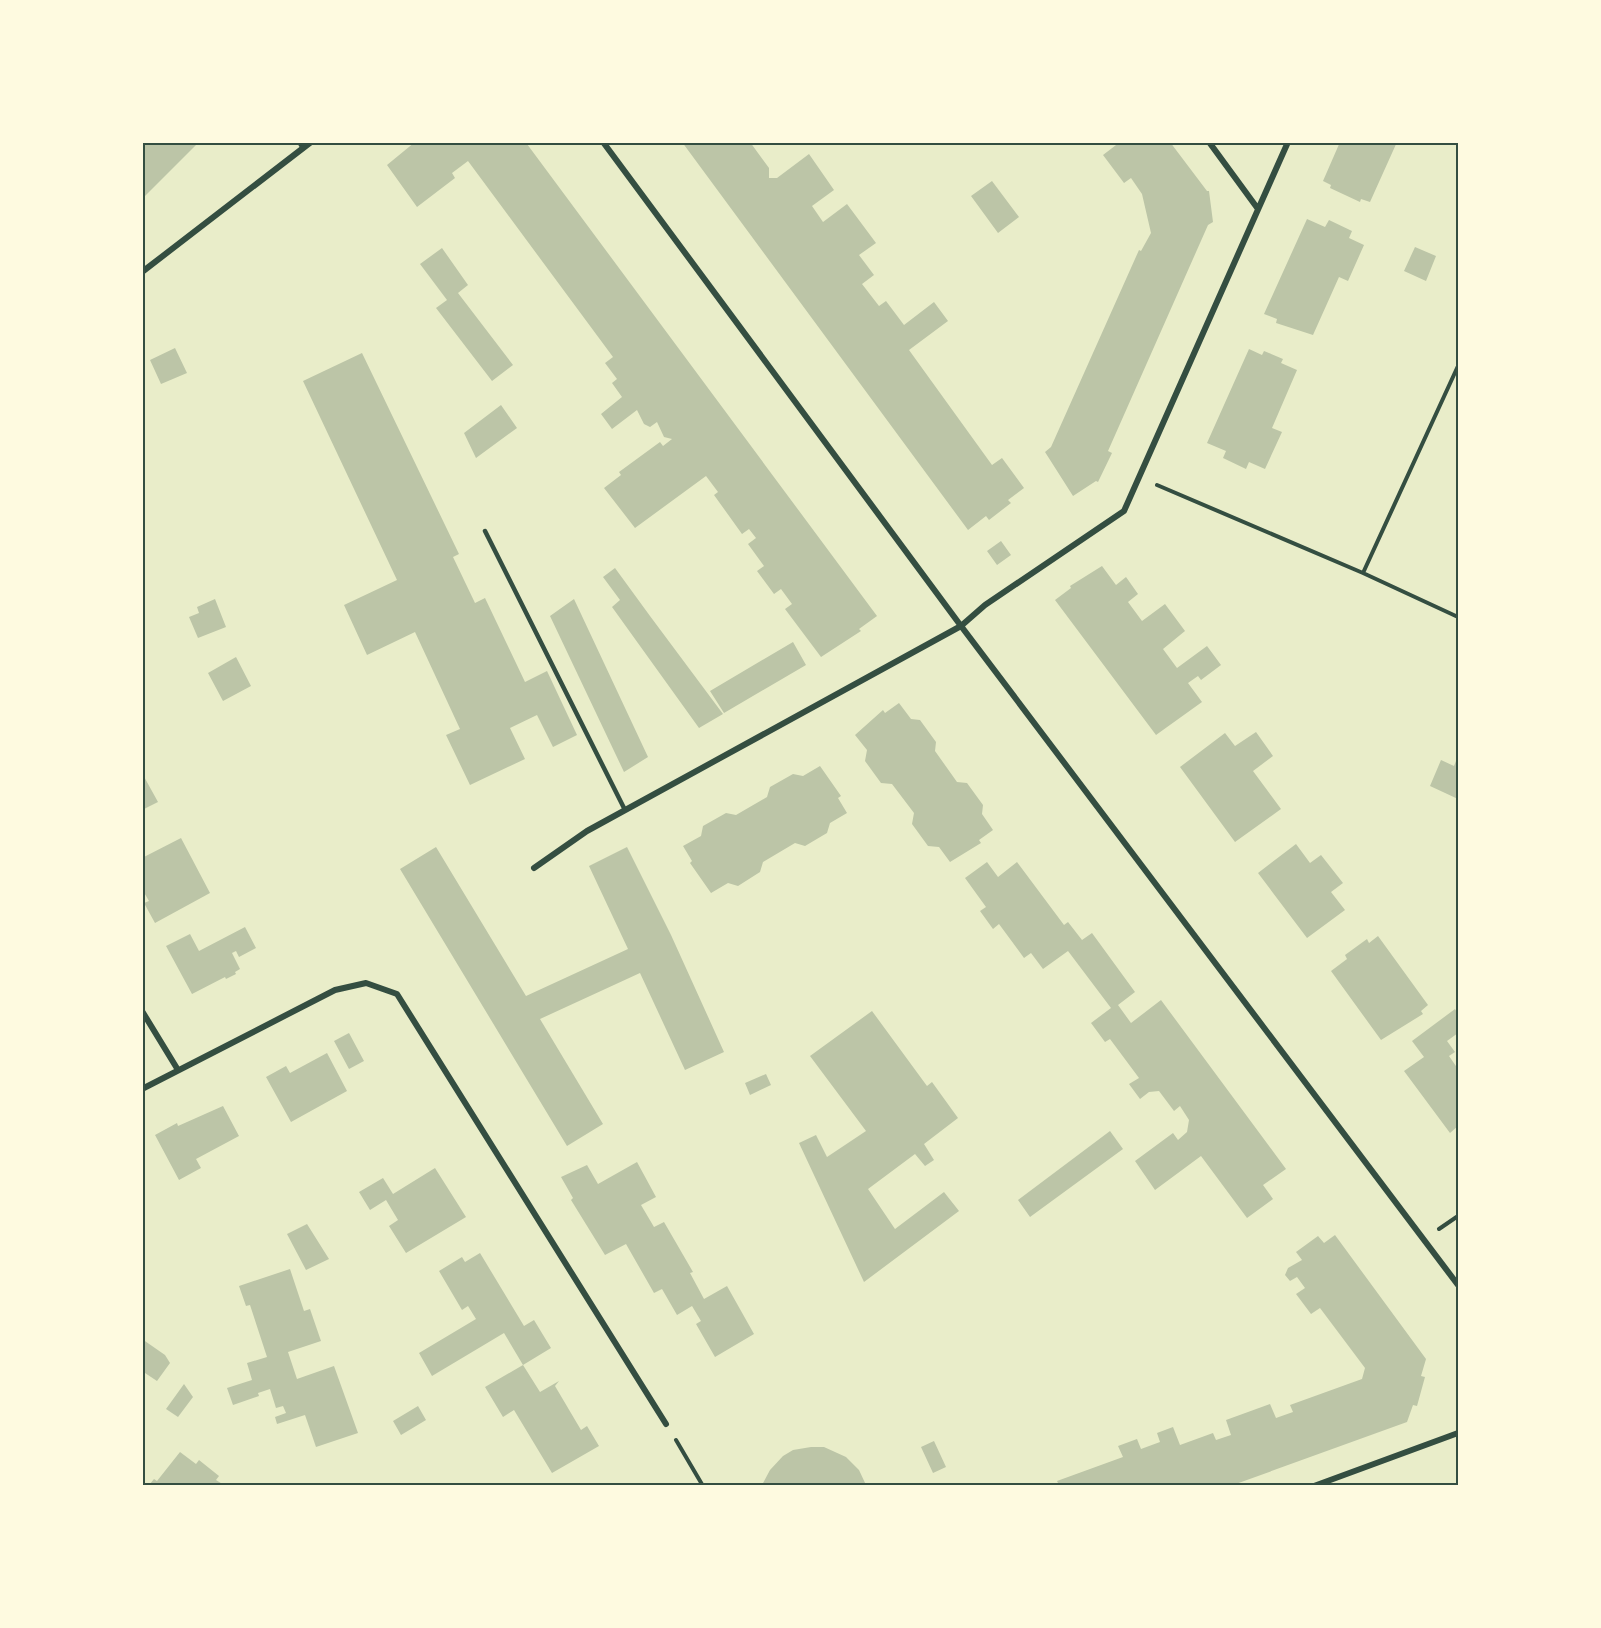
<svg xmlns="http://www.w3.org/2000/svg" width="1601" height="1628" font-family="Georgia,serif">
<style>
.building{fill:#bcc5a7}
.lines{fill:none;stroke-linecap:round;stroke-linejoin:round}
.path{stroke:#344e41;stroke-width:4}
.service{stroke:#344e41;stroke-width:4.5}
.minor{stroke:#344e41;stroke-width:6}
.neatline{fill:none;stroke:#344e41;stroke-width:2}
</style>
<rect width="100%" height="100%" fill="#e9edc9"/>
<path class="building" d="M142 142H199L142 199Z
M415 142 527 144 877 616 859 629 861 631 821 657 785 609 792 604 781 589 774 594 757 571 764 566 748 544 756 538 749 529 742 534 714 495 718 492 706 476 635 528 604 488 621 475 619 472 660 442 663 446 672 439 664 437 657 422 650 427 644 424 637 410 612 429 601 414 622 397 612 383 617 379 605 363 613 357 468 161 452 173 455 178 417 207 387 165Z
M682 142H750L769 168V178H777L809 154 834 190 812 206 823 222 847 204 876 243 859 255 874 275 862 284 879 306 886 301 904 325 934 302 948 321 909 350 992 465 1002 458 1024 488 1008 500 1011 503 989 520 986 516 968 530Z
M1120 142H1170L1207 191H1209L1213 222 1208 225 1108 451 1112 453 1098 482 1096 481 1073 496 1045 452 1051 447 1139 250 1141 251 1151 233 1142 194 1131 178 1124 183 1103 155Z
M1340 142H1397L1370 202 1361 199 1360 202 1330 188 1331 185 1323 181Z
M992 181 1019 217 998 233 971 196Z
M1307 219 1325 227 1329 220 1352 231 1349 238 1364 245 1348 281 1339 277 1313 335 1276 323 1277 319 1264 314Z
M1415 247 1436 256 1426 281 1404 271Z
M442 248 468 285 458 293 513 365 492 381 436 308 447 300 420 264Z
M175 348 187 373 161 384 150 360Z
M1249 349 1262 355 1264 351 1283 359 1281 363 1297 370 1272 428 1282 432 1265 469 1249 462 1246 469 1223 458 1226 451 1207 443Z
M362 353 459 554 453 557 475 603 485 598 525 682 547 671 577 735 553 747 537 715 510 728 525 759 470 785 446 735 460 729 415 632 367 655 344 605 397 580 303 381Z
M501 405 517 428 476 458 464 433Z
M1001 541 1011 555 997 565 987 551Z
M1102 566 1116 585 1126 577 1138 594 1128 602 1142 621 1165 604 1185 631 1163 649 1177 668 1207 646 1221 665 1201 680 1198 676 1188 683 1202 702 1156 735 1055 600 1071 588 1070 586Z
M615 568 650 616 723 714 699 728 612 607 620 600 603 577Z
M215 599 226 627 198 638 189 617 199 613 197 607Z
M574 599 648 757 624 772 550 616Z
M793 642 806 665 724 713 710 691Z
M236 657 251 686 223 701 208 673Z
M899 703 911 719 920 720 936 742 935 751 957 782 967 783 983 805 982 814 993 830 979 840 981 843 950 862 939 847 928 846 912 824 914 813 892 784 881 783 865 761 867 750 855 735 883 710 885 713Z
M1256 732 1273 756 1253 771 1281 809 1235 842 1180 767 1225 733 1235 746Z
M1458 756V799L1430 786 1441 760 1454 766Z
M820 766 841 796 838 798 847 813 830 823 827 833 805 846 795 843 763 862 760 872 738 886 728 883 711 893 690 863 692 861 683 846 701 836 703 826 726 813 736 815 767 797 770 787 793 774 803 776Z
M142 773 158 802 142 810Z
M181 838 210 893 155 923 144 903 149 901 142 889V858Z
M1296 844 1310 863 1321 855 1343 883 1331 892 1345 910 1307 938 1258 873Z
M436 847 526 996 628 949 589 866 627 847 671 935 724 1052 685 1070 640 973 540 1019 603 1124 567 1146 400 869Z
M987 862 998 877 1017 862 1064 925 1068 922 1082 940 1092 933 1135 992 1118 1005 1131 1023 1161 1000 1286 1169 1263 1185 1273 1199 1247 1218 1201 1156 1155 1190 1135 1161 1173 1133 1178 1140 1187 1132 1189 1120 1180 1106 1174 1111 1159 1091 1149 1092 1140 1099 1129 1084 1139 1078 1110 1039 1105 1042 1091 1023 1111 1008 1068 951 1043 969 1031 953 1024 958 999 924 993 929 980 911 986 907 965 878Z
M245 927 256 948 239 957 236 951 232 953 240 969 235 972 236 974 226 979 225 977 192 994 166 946 190 934 199 951Z
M1378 936 1428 1005 1421 1011 1423 1014 1381 1040 1331 971 1347 959 1345 955 1367 939 1369 943Z
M1455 1009 1458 1014V1033L1447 1041 1455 1052 1449 1056 1458 1069V1126L1450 1133 1404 1071 1424 1057 1412 1041Z
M872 1011 927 1086 932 1082 958 1118 924 1144 934 1160 925 1166 915 1154 868 1189 895 1229 944 1192 959 1211 864 1282 799 1143 816 1135 827 1157 866 1131 810 1056Z
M349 1033 364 1061 349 1069 334 1041Z
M327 1053 347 1091 291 1122 266 1077 286 1066 290 1073Z
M766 1074 771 1085 750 1095 745 1083Z
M223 1106 239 1136 196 1159 201 1168 179 1180 155 1135 177 1123 178 1126Z
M1110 1131 1123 1149 1030 1217 1018 1200Z
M637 1162 656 1197 641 1205 654 1227 664 1222 693 1272 690 1273 704 1299 727 1286 754 1334 715 1357 696 1324 701 1321 692 1306 677 1315 662 1289 654 1293 626 1244 605 1255 571 1200 573 1198 561 1177 587 1165 598 1184Z
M435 1168 466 1217 406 1253 389 1226 398 1220 386 1200 370 1210 359 1192 383 1178 393 1194Z
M307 1224 329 1259 306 1270 287 1234Z
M1335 1235 1426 1359 1421 1376 1425 1377 1417 1406 1413 1405 1407 1422 1233 1485H1059L1057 1481 1123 1457 1118 1446 1137 1439 1141 1449 1160 1442 1157 1433 1173 1427 1180 1445 1213 1433 1216 1440 1231 1435 1226 1420 1270 1404 1276 1418 1293 1412 1290 1405 1362 1379 1365 1368 1320 1308 1311 1314 1296 1294 1305 1288 1297 1277 1290 1281 1285 1275 1288 1268 1302 1260 1296 1252 1318 1236 1324 1243Z
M480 1253 524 1326 534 1320 551 1348 523 1365 504 1333 432 1376 419 1353 476 1319 468 1306 462 1310 439 1271 462 1257 465 1262Z
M290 1269 304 1311 310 1309 321 1341 288 1352 297 1379 334 1366 358 1433 316 1447 305 1415 277 1424 275 1417 286 1413 283 1406 276 1408 270 1389 258 1393 259 1396 233 1405 227 1388 252 1380 247 1363 267 1357 250 1305 246 1306 239 1286Z
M142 1339 165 1355 170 1363 157 1381 142 1371Z
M523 1365 540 1392 559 1381 555 1386 581 1430 587 1426 599 1446 552 1473 514 1410 503 1417 485 1387Z
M184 1384 193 1397 178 1417 166 1409Z
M418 1406 426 1420 401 1435 393 1421Z
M934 1441 946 1467 933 1473 921 1447Z
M811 1447H824L846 1457 859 1470 866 1485H762L770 1470 783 1456 793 1450Z
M180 1452 196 1464 199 1460 219 1476 216 1480 224 1485H149L154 1479 157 1481Z"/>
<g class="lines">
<path class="path" d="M1458 366 1363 573 1458 617
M1157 485 1363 573
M1439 1229 1458 1216
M676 1440 703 1486"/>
<path class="service" d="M299 142 303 148
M485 531 625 810"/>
<path class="minor" d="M603 142 961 626 1458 1285
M1209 142 1258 209
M142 272 311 142
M534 868 587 831 961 626 985 605 1124 511 1288 142
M142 1011 178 1070
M142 1089 335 990 366 983 397 994 666 1424
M1314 1486 1458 1433"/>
</g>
<rect width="1601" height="1628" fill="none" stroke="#fefae0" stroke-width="288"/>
<rect x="144" y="144" width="1313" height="1340" class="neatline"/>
</svg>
